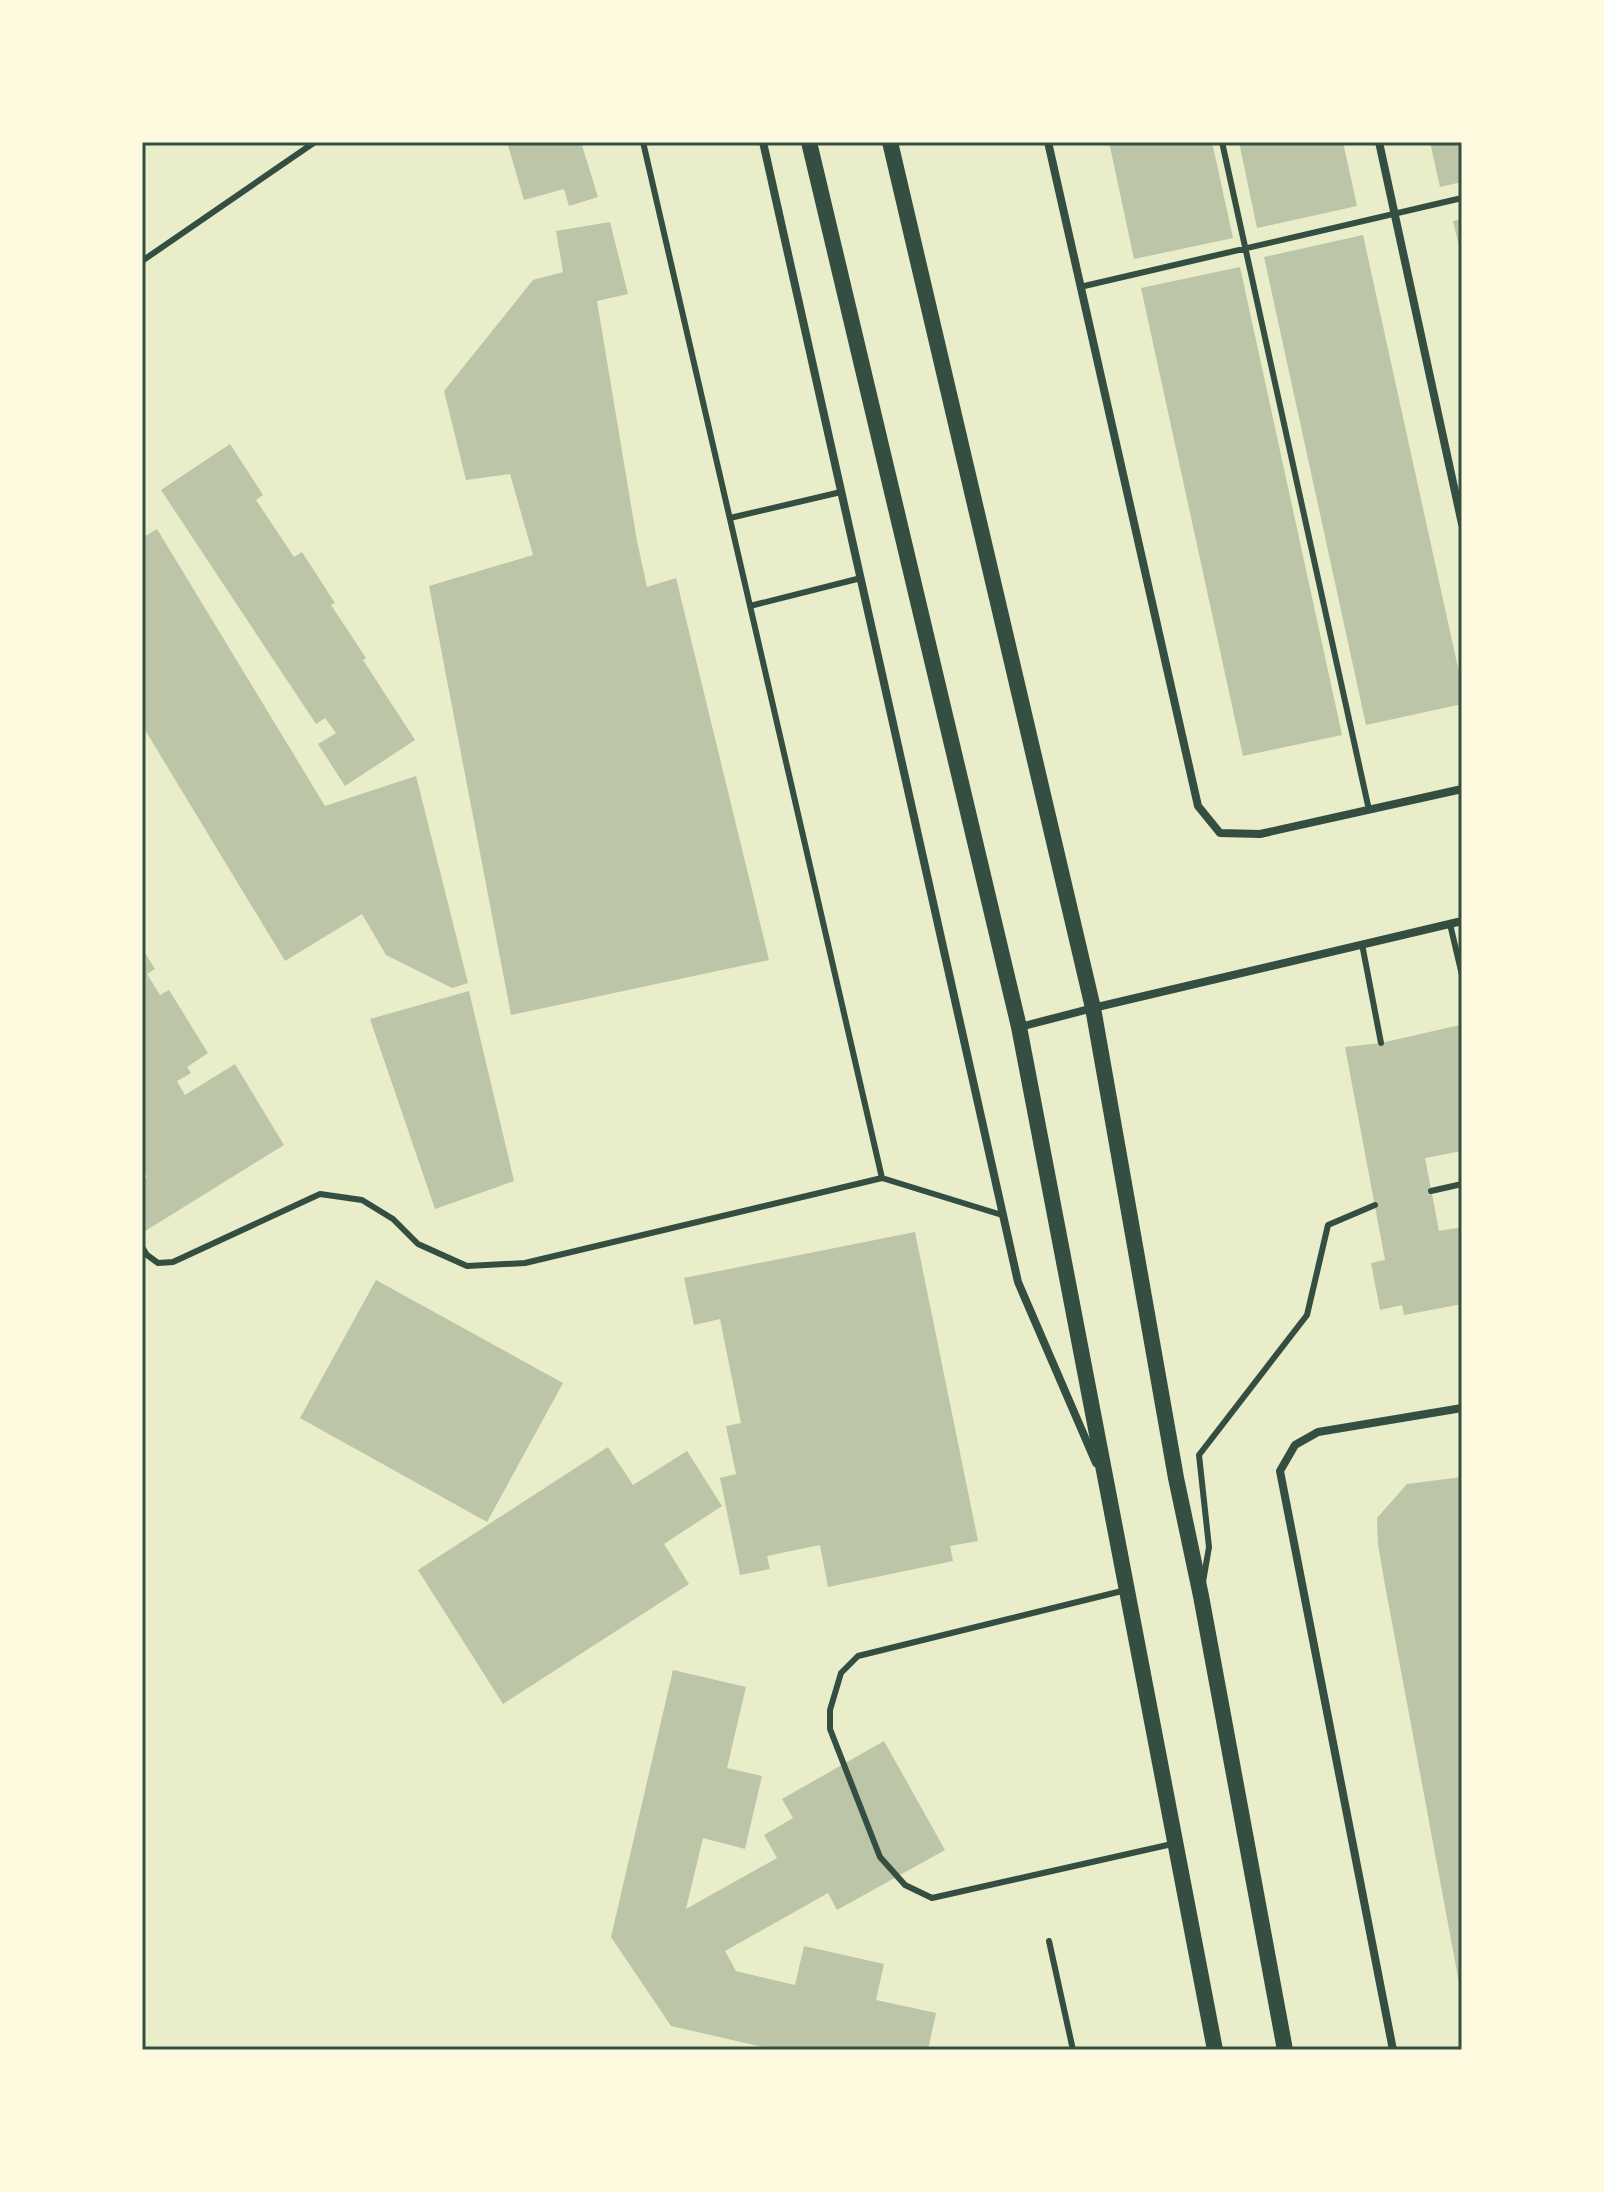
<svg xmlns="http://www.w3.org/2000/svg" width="1604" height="2192" font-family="Arial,sans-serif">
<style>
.building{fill:#bcc5a7}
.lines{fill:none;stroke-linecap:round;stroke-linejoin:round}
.service{stroke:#344e41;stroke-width:6}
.minor{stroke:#344e41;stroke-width:8}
.secondary{stroke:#344e41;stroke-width:16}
.neatline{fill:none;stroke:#344e41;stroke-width:3}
</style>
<rect width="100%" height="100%" fill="#e9edc9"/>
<path class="building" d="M507 142H581L598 197 569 206 564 189 524 200Z
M1109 142H1212L1233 238 1134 259Z
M1239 142H1343L1357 206 1257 228Z
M1430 142H1462V182L1440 187Z
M1462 219V255H1461L1453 221Z
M610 222 628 294 597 301 637 541 647 587 676 578 769 960 511 1015 429 586 533 555 510 474 466 480 444 391 533 280 563 272 556 231Z
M1363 235 1462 686V704L1366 725 1264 257Z
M1240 267 1342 735 1243 756 1141 288Z
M230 444 263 495 256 500 294 557 302 552 335 603 331 605 366 658 363 660 415 740 345 786 318 744 336 733 325 718 316 724 161 490Z
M157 529 325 806 416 776 468 983 452 988 386 955 362 914 285 961 142 725V538Z
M142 948 155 969 147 974 160 995 169 990 208 1053 187 1067 191 1073 177 1081 185 1095 235 1064 284 1145 142 1233V1180L147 1177 142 1168Z
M469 991 514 1181 435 1209 370 1019Z
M1460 1025 1462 1038V1151L1425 1158 1439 1231 1462 1227V1304L1404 1315 1402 1305 1380 1310 1371 1263 1385 1260 1345 1047 1381 1043Z
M915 1232 978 1541 950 1546 953 1561 828 1587 820 1545 767 1556 770 1569 740 1575 720 1478 736 1474 726 1426 741 1423 720 1319 694 1325 684 1278Z
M376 1280 563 1383 487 1522 300 1418Z
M608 1447 633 1485 687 1451 722 1506 664 1544 689 1584 503 1704 418 1570Z
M1462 1477V1988H1460L1385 1585 1378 1545 1377 1518 1407 1484Z
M673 1670 746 1687 727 1768 762 1776 745 1849 703 1838 686 1909 777 1858 764 1835 793 1818 782 1799 884 1741 945 1850 837 1910 828 1893 725 1951 736 1971 795 1985 804 1946 884 1964 876 2000 936 2013 928 2050H776L671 2026 611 1937Z"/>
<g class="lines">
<path class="service" d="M643 142 882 1178
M1222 142 1369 810
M142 261 315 142
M1080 287 1462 198
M730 518 841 492
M750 606 861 578
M1450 924 1462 975
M1362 944 1381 1043
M1431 1191 1462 1184
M142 1247 147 1255 158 1263 173 1262 320 1194 362 1200 393 1219 418 1244 467 1266 525 1263 882 1178 1002 1215
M1203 1582 1209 1547 1199 1455 1307 1315 1328 1225 1375 1205
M1126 1590 858 1656 841 1673 830 1710V1729L880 1857 905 1885 932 1898 1172 1844
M1049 1941 1073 2050"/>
<path class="minor" d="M763 142 1018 1282 1096 1463
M1048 142 1198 806 1220 833 1260 834 1462 789
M1379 142 1462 524
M1020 1027 1093 1008 1462 921
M1393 2050 1280 1471 1295 1445 1318 1432 1462 1408"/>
<path class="secondary" d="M809 142 1019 1027 1215 2050
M890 142 1093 1008 1176 1478 1201 1596 1285 2050"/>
</g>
<rect width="1604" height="2192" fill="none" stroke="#fefae0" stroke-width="288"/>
<rect x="144" y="144" width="1316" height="1904" class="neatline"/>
</svg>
